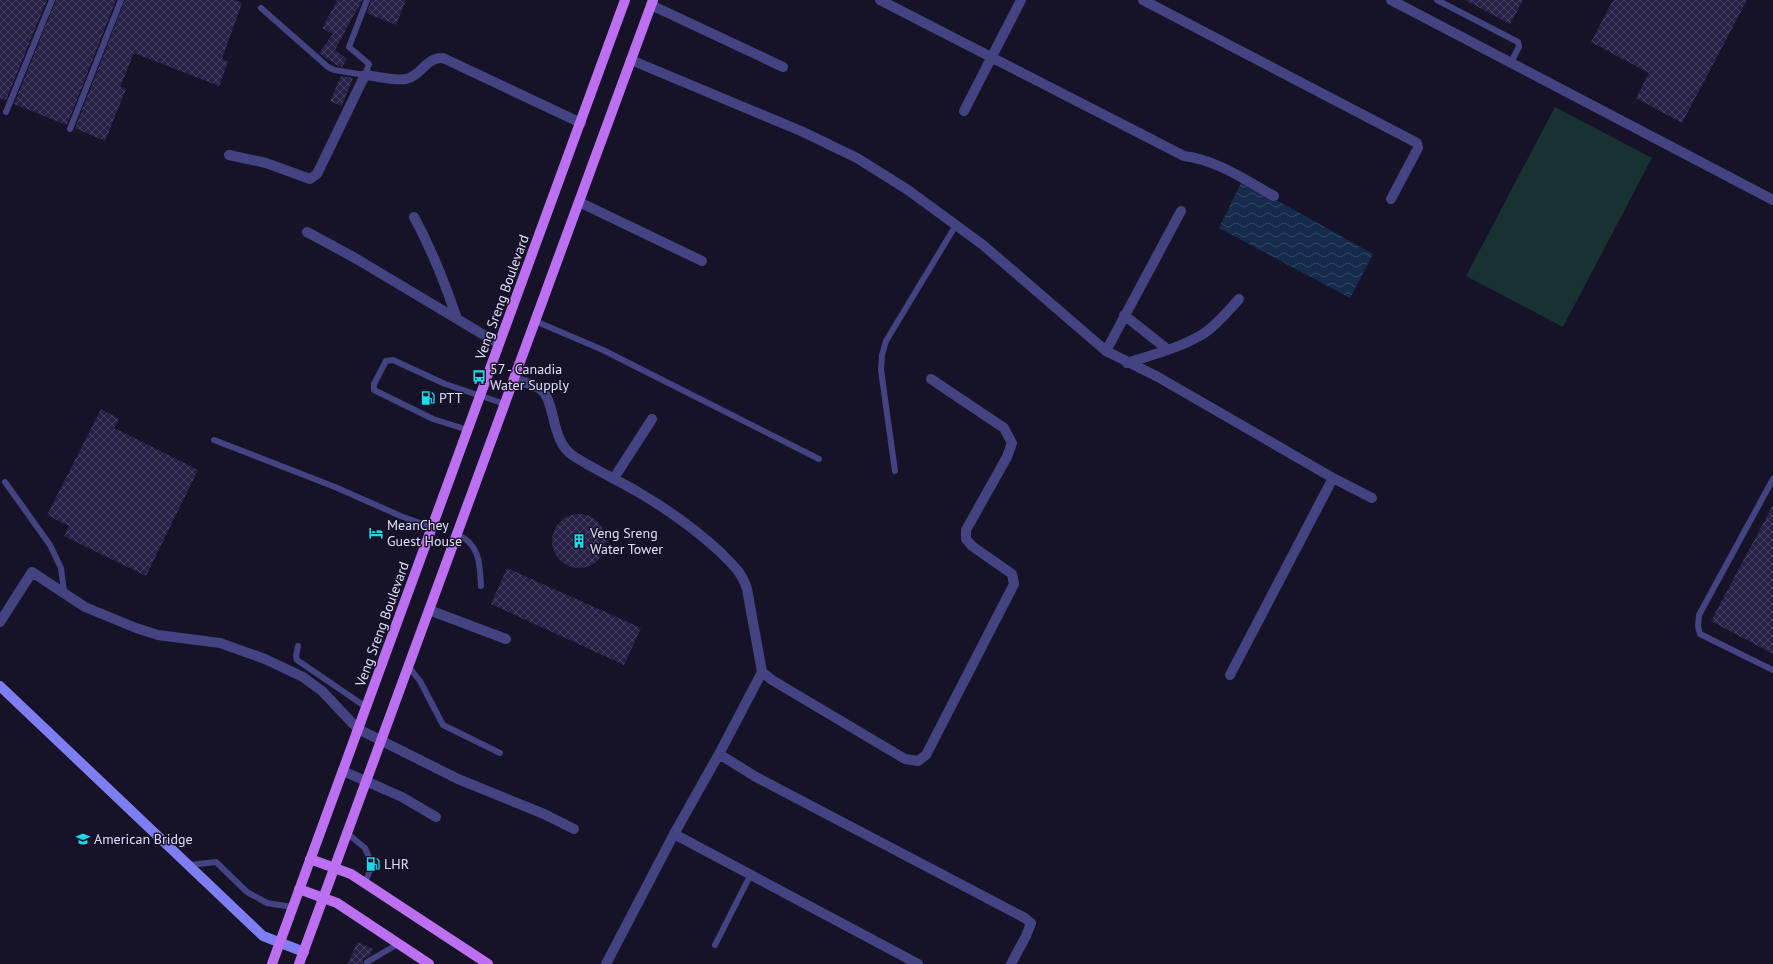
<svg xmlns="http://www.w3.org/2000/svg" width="1773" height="964" font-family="'PT Sans',sans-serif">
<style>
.pitch{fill:#173230}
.water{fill:url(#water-waves)}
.building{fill:url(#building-cross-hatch)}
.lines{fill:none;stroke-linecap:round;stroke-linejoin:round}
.lane{stroke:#434382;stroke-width:6}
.street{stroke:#434382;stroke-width:10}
.secondary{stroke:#7e7ef2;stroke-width:10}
.primary{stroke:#bd6ff1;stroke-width:10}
.labels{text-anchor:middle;stroke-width:3;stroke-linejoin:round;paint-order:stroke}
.street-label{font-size:14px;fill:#e0ddfc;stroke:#161328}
.poi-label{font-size:14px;fill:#e0ddfc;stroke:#161328;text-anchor:start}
</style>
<defs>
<pattern id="water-waves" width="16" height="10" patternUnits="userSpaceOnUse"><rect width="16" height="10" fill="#142b4b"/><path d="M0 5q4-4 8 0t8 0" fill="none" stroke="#364966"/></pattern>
<pattern id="building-cross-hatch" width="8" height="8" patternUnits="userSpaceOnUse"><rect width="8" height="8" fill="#282147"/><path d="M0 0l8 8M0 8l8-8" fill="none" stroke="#474162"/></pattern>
</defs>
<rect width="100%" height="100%" fill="#161328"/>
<path class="pitch" d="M1555 107 1652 158 1563 327 1466 276Z"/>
<path class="water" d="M1242 181 1373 254 1350 298 1219 228Z"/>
<path class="building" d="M0 0H47L6 100 0 98Z
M56 0H116L67 125 14 104Z
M125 0H235L242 3 222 59 228 62 219 86 134 53 120 87 126 89 105 141 75 128Z
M336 0H362L358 10 357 9 335 50 347 59 342 67 338 66 319 53 333 34 322 28 337 1Z
M371 0H406L396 25 367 13Z
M1465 0H1523L1510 24Z
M1613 0H1747L1682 123 1636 98 1649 73 1591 42Z
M341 76 353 78 342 106 330 101Z
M101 409 119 419 114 428 198 470 146 576 64 536 69 526 47 515Z
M1773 505V654L1711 621Z
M552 541a27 27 0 1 1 54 0a27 27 0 1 1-54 0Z
M507 568 641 628 624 665 491 604Z
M357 942 373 949 370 955 363 959V964H348Z"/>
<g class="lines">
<path class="lane" d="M1437 0 1518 42 1519 47 1511 62
M261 8 328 67 334 70 365 75 369 64 349 47 367 0
M6 112 52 0
M70 129 121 0
M535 321 603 350 819 459
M468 430 433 419 374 390V384L386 361 393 360 445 384 505 404
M214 440 335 487 403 517 432 527
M895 471 881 370 882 355 886 341 956 225
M1773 479 1699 615 1698 626 1700 634 1773 670
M5 482 50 545 61 568 64 592
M457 535C480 543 480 565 481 586
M298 646 296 656 297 660 366 707
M408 666 420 681 443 725 500 753
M347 833 365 848 372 865 365 883
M189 865 216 862 247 892 267 903 292 907
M715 945 750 876
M367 962 398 944"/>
<path class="street" d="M880 0 1184 156C1217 160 1245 180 1274 196
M1143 0 1417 143 1418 148 1391 199
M1391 0 1773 200
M651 5 783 67
M631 60 801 131 857 158 908 190 983 245 1106 351 1158 377 1333 478 1372 498
M964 111 1021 0
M229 155 266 163 310 179 317 174 365 75C376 76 395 81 406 79 421 76 426 57 443 58L581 123
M579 202 702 261
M414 217C432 250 445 283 457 319
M307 232 355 258 499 344
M1124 315 1167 349
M1106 351 1181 211
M1127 363C1152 355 1180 348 1203 334 1217 325 1228 311 1239 299
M514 379C521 382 530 383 537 387 557 396 549 439 572 455 593 469 616 479 638 492 667 509 695 529 719 551 731 563 742 572 747 589L762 672 772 680 905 759 918 761 926 755 1014 584 1012 574 972 546 966 539V530L1007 457 1012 443 1004 428 931 379
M614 478 652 419
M429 610 506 639
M0 622 32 572 85 607 136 628 158 635 220 643 265 659 303 677 322 691 358 729 458 779 544 814 574 829
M1230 675 1333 478
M719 754 756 777 1025 918 1031 923 1026 936 1011 964
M343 771 402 797 436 817
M674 834 719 754 762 672
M606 964 674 834 918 964"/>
<path class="secondary" d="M0 686 263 936 304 952"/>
<path class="primary" d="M310 859 351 874 488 964
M299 889 337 903 429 964
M272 964 625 0
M299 964 653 0"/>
</g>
<defs>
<symbol id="bus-bare" viewBox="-9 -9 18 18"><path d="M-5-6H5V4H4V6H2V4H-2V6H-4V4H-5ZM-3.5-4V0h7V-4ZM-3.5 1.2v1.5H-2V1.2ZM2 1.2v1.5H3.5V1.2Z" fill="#1cdae9" stroke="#161328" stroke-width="2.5" paint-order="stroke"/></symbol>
<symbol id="fuel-bare" viewBox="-9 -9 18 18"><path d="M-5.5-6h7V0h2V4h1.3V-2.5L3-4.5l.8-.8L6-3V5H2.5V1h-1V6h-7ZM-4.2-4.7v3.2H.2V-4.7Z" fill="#1cdae9" stroke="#161328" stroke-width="2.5" paint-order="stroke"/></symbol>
<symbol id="hotel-bare" viewBox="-9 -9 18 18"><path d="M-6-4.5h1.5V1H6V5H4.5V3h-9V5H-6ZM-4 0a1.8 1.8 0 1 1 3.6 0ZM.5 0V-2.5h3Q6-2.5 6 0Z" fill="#1cdae9" stroke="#161328" stroke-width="2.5" paint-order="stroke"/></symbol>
<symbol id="building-bare" viewBox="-9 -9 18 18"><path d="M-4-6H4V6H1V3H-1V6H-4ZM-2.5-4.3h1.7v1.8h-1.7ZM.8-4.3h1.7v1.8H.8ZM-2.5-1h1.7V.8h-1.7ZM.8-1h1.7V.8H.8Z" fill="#1cdae9" stroke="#161328" stroke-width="2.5" paint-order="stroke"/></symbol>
<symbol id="school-bare" viewBox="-9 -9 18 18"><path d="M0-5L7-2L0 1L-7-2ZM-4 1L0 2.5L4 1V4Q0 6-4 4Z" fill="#1cdae9" stroke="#161328" stroke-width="2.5" paint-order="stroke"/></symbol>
</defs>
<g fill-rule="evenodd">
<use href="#bus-bare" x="469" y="367" width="20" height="20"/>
<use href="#fuel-bare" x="418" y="388" width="20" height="20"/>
<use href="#hotel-bare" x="366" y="523" width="20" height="20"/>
<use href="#building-bare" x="569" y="531" width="20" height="20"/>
<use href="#school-bare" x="73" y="829" width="20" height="20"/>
<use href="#fuel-bare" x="363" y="854" width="20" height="20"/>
</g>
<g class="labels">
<g class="street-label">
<text transform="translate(502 297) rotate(-70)" y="5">Veng Sreng Boulevard</text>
<text transform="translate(382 624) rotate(-70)" y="5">Veng Sreng Boulevard</text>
</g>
<g class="poi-label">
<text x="490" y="374">57 - Canadia<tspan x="490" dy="16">Water Supply</tspan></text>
<text x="439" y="403">PTT</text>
<text x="387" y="530">MeanChey<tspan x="387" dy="16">Guest House</tspan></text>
<text x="590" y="538">Veng Sreng<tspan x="590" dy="16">Water Tower</tspan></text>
<text x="94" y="844">American Bridge</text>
<text x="384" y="869">LHR</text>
</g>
</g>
</svg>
